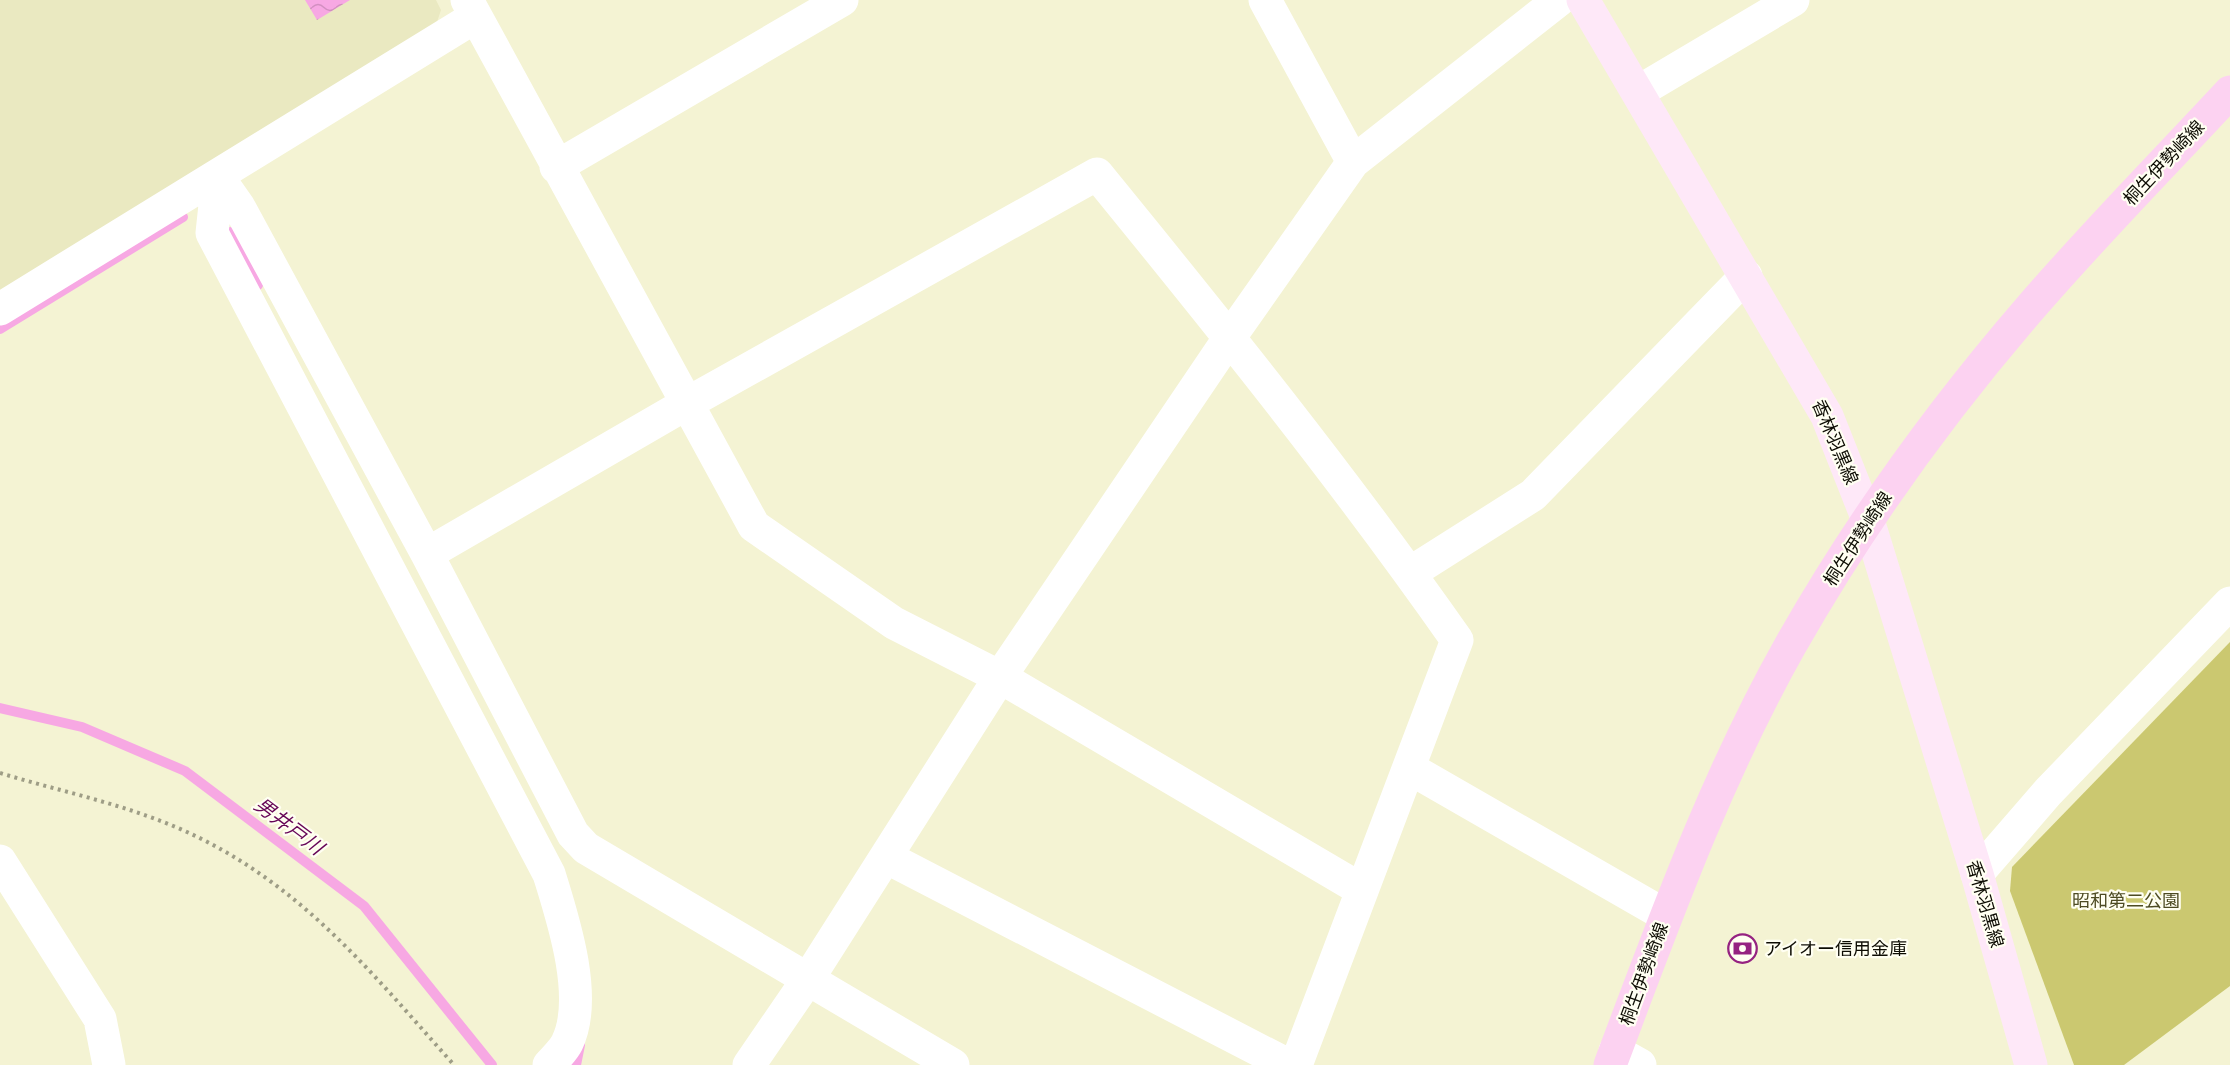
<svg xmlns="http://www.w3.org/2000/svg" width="2230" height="1065" font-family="'PT Sans','Noto Sans JP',sans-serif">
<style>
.built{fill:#eae9c1}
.park{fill:#cbc870}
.water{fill:url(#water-waves)}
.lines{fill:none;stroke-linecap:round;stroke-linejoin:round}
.stream{stroke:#f7a8e3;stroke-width:10}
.path{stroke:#9e9d86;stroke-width:4;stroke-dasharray:3 4.5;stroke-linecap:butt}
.minor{stroke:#fff;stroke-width:33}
.tertiary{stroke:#fff;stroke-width:33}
.secondary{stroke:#fee8f8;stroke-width:33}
.primary{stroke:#fcd2f1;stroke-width:33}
.labels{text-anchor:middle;stroke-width:4.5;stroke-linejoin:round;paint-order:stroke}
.street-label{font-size:18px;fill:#0d0c03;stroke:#fffff2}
.park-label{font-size:18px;fill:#4d4b23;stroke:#fffff2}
.poi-label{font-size:18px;fill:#0d0c03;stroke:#fffff2;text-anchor:start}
.water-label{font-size:20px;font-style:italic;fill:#660657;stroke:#fffff2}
</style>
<defs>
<pattern id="water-waves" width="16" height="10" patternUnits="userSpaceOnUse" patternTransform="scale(1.5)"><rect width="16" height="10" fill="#f7a8e3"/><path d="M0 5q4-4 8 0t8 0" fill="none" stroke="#d38fc1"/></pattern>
</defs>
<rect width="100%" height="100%" fill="#f4f3d3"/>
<path class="built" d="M0 0H436L441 10 434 31 0 293Z"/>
<path class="park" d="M2230 642V986L2124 1065H2074L2010 891 2012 867Z"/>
<path class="water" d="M305 0H350L317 20Z"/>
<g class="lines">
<path class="stream" d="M230 232 258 285
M0 329 183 217
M0 708 82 727 185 771 364 906 492 1065
M576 1065 580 1045"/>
<path class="path" d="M0 773C59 791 120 803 178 828 298 880 370 971 454 1065"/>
<path class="minor" d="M467 0 754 526 894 623 1000 677 1362 890
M1265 0 1353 162
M556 167 842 0
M218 177 239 207 427 554 573 834 586 848 953 1065
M218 177 212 233 549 874C563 919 589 998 567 1043 563 1051 555 1058 549 1065
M0 309 475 17
M427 554 686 404 1097 174C1221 326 1344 479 1457 640L1296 1065
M1410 573 1533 495 1746 276
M1409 768 1665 915
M886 857 1288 1065
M0 861 100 1019 109 1065
M1977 874 2048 792 2230 603
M1615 1051 1640 1065
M749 1065 808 979 1000 677 1230 337 1353 162 1559 0"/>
<path class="tertiary" d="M1638 92 1793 0"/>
<path class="secondary" d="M1583 0 1827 416 1868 520 1977 874 2031 1065"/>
<path class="primary" d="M1610 1065C1664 922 1715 779 1790 646 1858 526 1941 411 2031 307 2095 233 2164 163 2230 92"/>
</g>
<defs>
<symbol id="bank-ring" viewBox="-11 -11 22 22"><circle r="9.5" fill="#fffff2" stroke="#952281" stroke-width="1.5"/><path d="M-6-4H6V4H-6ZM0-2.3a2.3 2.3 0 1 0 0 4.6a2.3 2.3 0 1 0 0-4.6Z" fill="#952281"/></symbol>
</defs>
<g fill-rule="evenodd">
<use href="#bank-ring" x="1726" y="932" width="33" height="33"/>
</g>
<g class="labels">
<g class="street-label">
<text transform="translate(2164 163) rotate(-47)" y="6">桐生伊勢崎線</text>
<text transform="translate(1835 442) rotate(67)" y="6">香林羽黒線</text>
<text transform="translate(1858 539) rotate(-57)" y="6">桐生伊勢崎線</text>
<text transform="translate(1985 904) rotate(74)" y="6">香林羽黒線</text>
<text transform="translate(1644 974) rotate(-70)" y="6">桐生伊勢崎線</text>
</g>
<g class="park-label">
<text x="2126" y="907">昭和第二公園</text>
</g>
<g class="poi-label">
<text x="1764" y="955">アイオー信用金庫</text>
</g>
<g class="water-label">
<text transform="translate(289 826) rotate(37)" y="7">男井戸川</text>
</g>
</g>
</svg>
